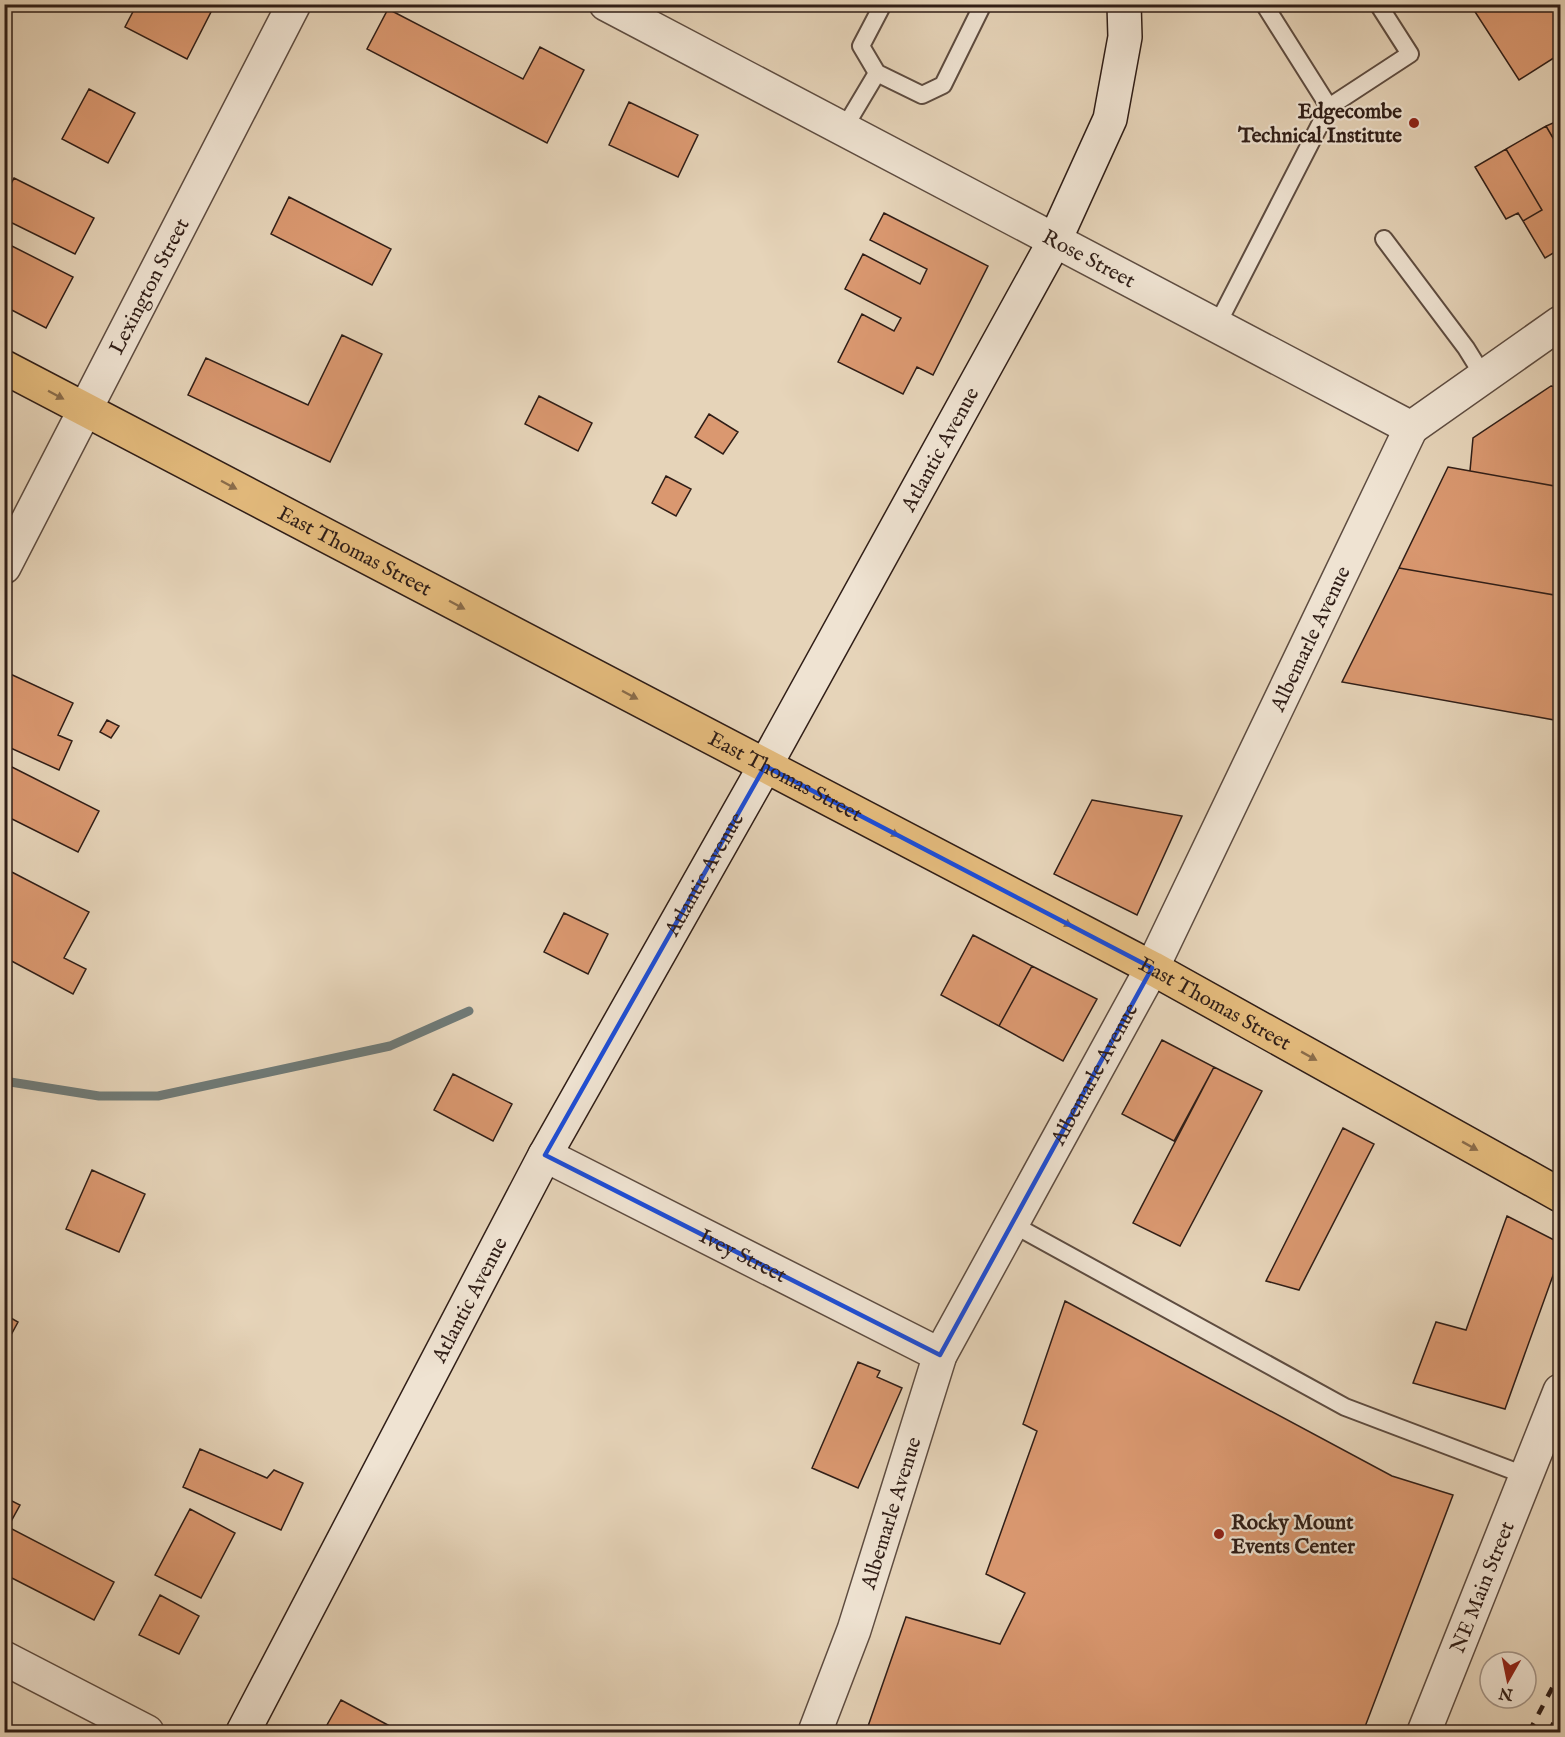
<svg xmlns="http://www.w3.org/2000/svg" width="1565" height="1737" font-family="'IM FELL English',serif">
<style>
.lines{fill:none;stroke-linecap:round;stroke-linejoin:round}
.stream{stroke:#6f7a77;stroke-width:9}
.building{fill:#da9870;stroke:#301e17;stroke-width:1.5}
.lane-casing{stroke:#5e4c40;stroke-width:20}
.street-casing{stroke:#5e4c40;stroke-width:36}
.secondary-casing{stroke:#301e17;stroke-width:36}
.primary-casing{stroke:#301e17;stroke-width:36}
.lane{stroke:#efe3d2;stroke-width:16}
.street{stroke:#efe3d2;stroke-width:33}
.secondary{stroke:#efe3d2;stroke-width:33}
.primary{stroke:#e3ba7c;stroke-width:33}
.rail{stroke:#301e17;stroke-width:4.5;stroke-dasharray:10 10;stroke-linecap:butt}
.oneway{fill:#8a6c4a}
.marked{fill:none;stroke:#1d4ed8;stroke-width:4.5;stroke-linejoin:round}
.poi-dot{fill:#8f2418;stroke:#efe3d2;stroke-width:2}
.labels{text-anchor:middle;stroke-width:4.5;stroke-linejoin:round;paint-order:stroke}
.poi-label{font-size:21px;font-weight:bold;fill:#301e17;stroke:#efe3d2;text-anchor:end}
.street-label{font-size:21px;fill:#301e17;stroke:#efe3d2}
</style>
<rect width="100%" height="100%" fill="#e6d4b9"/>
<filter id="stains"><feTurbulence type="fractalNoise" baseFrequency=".00333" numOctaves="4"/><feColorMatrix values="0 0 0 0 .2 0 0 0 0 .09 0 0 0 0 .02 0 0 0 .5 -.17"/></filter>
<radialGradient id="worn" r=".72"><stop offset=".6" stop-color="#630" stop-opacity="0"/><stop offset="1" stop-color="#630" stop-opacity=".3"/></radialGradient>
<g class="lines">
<path class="stream" d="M4 1081 99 1096H158L390 1046 469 1011"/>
</g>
<path class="building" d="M137 4H201L212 10 187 59 125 27Z
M1470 4H1560V54L1519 80Z
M388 9 523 79 540 47 584 70 547 143 367 49Z
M89 89 135 113 108 163 62 139Z
M629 102 698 135 678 177 609 145Z
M1560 120V150L1546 126Z
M1546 126 1560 150V249L1545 258 1523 221 1542 210 1506 149Z
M1506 149 1542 210 1523 221 1518 213 1506 219 1475 167Z
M14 178 94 218 75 254 4 219V198Z
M289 197 391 249 372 285 271 234Z
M884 213 988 266 933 375 917 367 903 394 838 362 862 314 894 331 901 318 845 289 863 254 920 284 927 269 870 240Z
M4 242 73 277 46 328 4 306Z
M342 335 382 354 330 462 188 395 206 358 308 405Z
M1551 386 1560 388V487L1470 471 1473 438Z
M539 396 592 423 578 451 525 424Z
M709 414 738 432 723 454 695 437Z
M1448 467 1560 487V596L1399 568Z
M666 476 691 489 676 516 652 503Z
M1399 568 1560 596V721L1342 682Z
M6 672 73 703 58 735 72 741 59 770 4 745Z
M107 720 119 726 111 738 100 732Z
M4 763 99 811 78 852 4 815Z
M1092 800 1182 816 1137 915 1054 874Z
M4 868 89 912 64 958 86 969 73 994 4 957Z
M564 913 608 934 588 974 544 952Z
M973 935 1032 966 999 1026 941 995Z
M1032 966 1097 999 1063 1061 999 1026Z
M1162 1040 1214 1067 1174 1141 1122 1114Z
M1214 1067 1262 1091 1180 1246 1133 1223Z
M453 1074 512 1104 493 1141 434 1110Z
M1343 1128 1374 1144 1299 1290 1266 1281Z
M92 1170 145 1194 119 1252 66 1229Z
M1507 1216 1560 1243V1256L1505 1409 1413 1383 1436 1322 1466 1330Z
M1065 1301 1392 1476 1453 1495 1363 1732H866L906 1617 1000 1644 1025 1593 986 1574 1037 1431 1023 1424Z
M4 1314 18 1322 5 1346H4Z
M858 1362 880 1371 877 1377 902 1388 858 1488 812 1468Z
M200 1449 267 1478 274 1470 303 1483 281 1530 183 1487Z
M4 1497 20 1505 8 1527 114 1582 94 1620 4 1574Z
M190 1509 235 1533 201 1598 155 1575Z
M160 1595 199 1616 179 1654 139 1635Z
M341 1700 401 1732H323Z"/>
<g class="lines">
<defs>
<path id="lane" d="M1264 4 1329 107
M877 73 861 46 883 4
M843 130 877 73 922 95 943 85 983 4
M1384 239 1466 348 1484 377
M1216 327 1329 107 1410 54 1378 4
M1012 1224 1345 1407 1527 1476"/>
<g id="street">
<path id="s1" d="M606 4 1411 428 1560 323"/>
<path id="s2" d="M4 567 294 4"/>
<path id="s3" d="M545 1155 940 1355"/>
<path d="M4 1658 147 1732"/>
<path id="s4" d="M815 1732 854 1630 940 1355 1152 968 1411 428"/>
<path id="s5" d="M1424 1732 1560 1391"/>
</g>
<g id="secondary">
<path id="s6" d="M243 1732 545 1155 765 766 1054 242 1110 119 1125 37 1124 4"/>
</g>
<g id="primary">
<path id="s7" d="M4 367 1152 968 1560 1195"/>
</g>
</defs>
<use href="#lane" class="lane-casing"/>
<use href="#street" class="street-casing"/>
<use href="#secondary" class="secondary-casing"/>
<use href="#primary" class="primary-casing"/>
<use href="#lane" class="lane"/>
<use href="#street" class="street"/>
<use href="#secondary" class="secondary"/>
<use href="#primary" class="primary"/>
<path class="rail" d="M1529 1732 1560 1673
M1549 1732 1560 1710"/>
</g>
<defs><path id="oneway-solid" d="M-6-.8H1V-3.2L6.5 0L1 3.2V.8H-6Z" transform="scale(1.5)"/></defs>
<g class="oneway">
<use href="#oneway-solid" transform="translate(56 395) rotate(28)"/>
<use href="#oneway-solid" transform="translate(229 485) rotate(28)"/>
<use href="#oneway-solid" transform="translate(457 605) rotate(28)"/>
<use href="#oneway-solid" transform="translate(630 695) rotate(28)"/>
<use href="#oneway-solid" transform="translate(891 832) rotate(28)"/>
<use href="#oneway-solid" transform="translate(1064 922) rotate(28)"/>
<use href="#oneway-solid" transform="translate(1309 1056) rotate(29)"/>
<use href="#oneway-solid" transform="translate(1470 1146) rotate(29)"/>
</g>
<path class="marked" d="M765 766 1152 968 940 1355 545 1155Z"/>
<g class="poi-dot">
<circle cx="1414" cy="123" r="6"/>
<circle cx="1219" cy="1534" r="6"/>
</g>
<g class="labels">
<g class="poi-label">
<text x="1402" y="118">Edgecombe<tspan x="1402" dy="24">Technical Institute</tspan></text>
<text x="1231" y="1529" text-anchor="start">Rocky Mount<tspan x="1231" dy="24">Events Center</tspan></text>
</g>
<g class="street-label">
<text dy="7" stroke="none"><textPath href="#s1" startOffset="546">Rose Street</textPath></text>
<text dy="7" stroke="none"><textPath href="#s2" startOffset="316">Lexington Street</textPath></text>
<text dy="7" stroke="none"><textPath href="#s6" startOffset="1460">Atlantic Avenue</textPath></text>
<text dy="7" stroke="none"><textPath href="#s7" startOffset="396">East Thomas Street</textPath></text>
<text dy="7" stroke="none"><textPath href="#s4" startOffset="1204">Albemarle Avenue</textPath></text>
<text dy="7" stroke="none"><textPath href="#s7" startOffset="882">East Thomas Street</textPath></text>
<text dy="7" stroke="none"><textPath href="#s6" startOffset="974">Atlantic Avenue</textPath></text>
<text dy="7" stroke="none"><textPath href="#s7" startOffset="1368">East Thomas Street</textPath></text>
<text dy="7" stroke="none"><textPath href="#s4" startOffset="718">Albemarle Avenue</textPath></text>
<text dy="7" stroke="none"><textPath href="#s3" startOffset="222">Ivey Street</textPath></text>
<text dy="7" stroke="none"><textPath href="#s6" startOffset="488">Atlantic Avenue</textPath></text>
<text dy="7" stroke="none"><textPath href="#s4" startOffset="232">Albemarle Avenue</textPath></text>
<text dy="7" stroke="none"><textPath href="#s5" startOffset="156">NE Main Street</textPath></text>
</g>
</g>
<rect width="1565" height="1737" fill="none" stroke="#e6d4b9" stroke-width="24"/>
<rect x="6" y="6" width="1553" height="1725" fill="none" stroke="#301e17" stroke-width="3"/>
<rect x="12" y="12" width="1541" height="1713" fill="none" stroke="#301e17" stroke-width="1.5"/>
<g transform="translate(1508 1680) rotate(189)"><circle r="28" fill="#efe3d2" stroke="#a39487" stroke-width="1.5"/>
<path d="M0-4.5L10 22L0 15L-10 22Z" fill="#8f2418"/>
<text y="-9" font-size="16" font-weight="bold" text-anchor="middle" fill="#301e17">N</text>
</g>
<rect width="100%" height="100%" filter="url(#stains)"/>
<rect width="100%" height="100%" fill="url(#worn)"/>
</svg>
